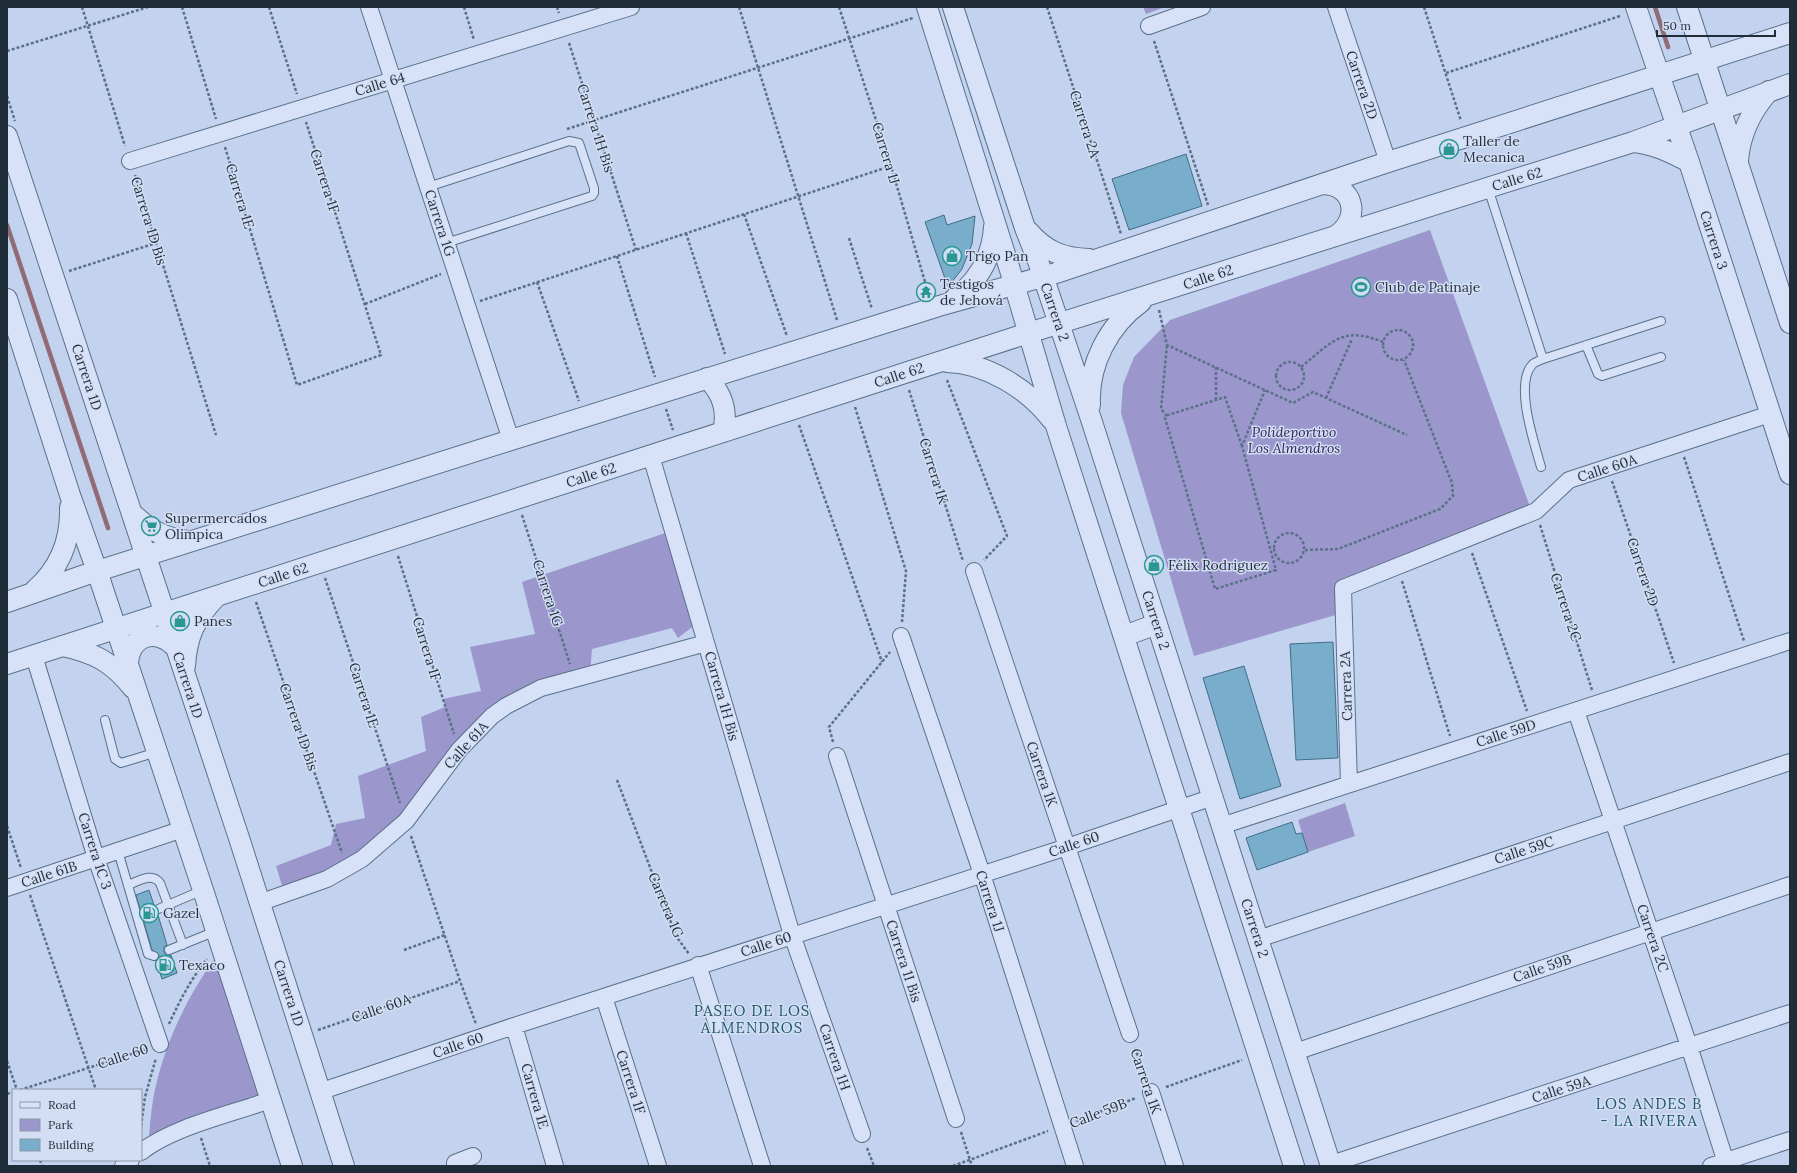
<svg xmlns="http://www.w3.org/2000/svg" width="1797" height="1173" font-family="Lora,serif">
<style>
.green{fill:#9b97cc}
.lines{fill:none;stroke-linecap:round;stroke-linejoin:round}
.stream{stroke:#8f6c76;stroke-width:4.5}
.building{fill:#79adcc;stroke:#406e87}
.service-casing{stroke:#5a7188;stroke-width:10}
.minor-casing{stroke:#5a7188;stroke-width:18}
.tertiary-casing{stroke:#5a7188;stroke-width:22}
.path{stroke:#5a7188;stroke-width:2.5;stroke-dasharray:3 2;stroke-linecap:butt}
.service{stroke:#d7e2f9;stroke-width:8}
.minor{stroke:#d7e2f9;stroke-width:16}
.tertiary{stroke:#d7e2f9;stroke-width:20}
.labels{text-anchor:middle;stroke-width:3;stroke-linejoin:round;paint-order:stroke}
.street-label{font-size:14px;fill:#1e2d38;stroke:#d3def5}
.poi-label{font-size:14px;fill:#1e2d38;stroke:#d3def5;text-anchor:start}
.park-label{font-size:14px;font-style:italic;fill:#2f2554;stroke:#d3def5}
.neighbourhood-label{font-size:15px;letter-spacing:1px;fill:#1e5864;stroke:#d3def5}
</style>
<rect width="100%" height="100%" fill="#c3d2ee"/>
<path class="green" d="M1143 7H1165L1146 14Z
M1430 230 1529 504 1343 588 1339 614 1194 656 1121 413 1123 385 1134 357 1170 320Z
M671 531 696 624 678 638 672 628 592 649 590 674 492 716 406 821 348 868 284 892 276 866 331 845 336 824 365 818 358 776 426 751 421 717 445 707 443 699 481 691 470 647 535 634 522 582Z
M1345 803 1355 836 1308 852 1298 820Z
M215 958 261 1095 149 1137C150 1125 151 1112 153 1100 162 1049 185 1000 215 958Z"/>
<g class="lines">
<path class="stream" d="M1655 7 1668 47
M7 225 108 528"/>
</g>
<path class="building" d="M1186 154 1202 206 1129 230 1112 179Z
M944 215 947 225 975 216 972 244 962 269 948 287 925 222Z
M1333 642 1338 758 1296 760 1290 644Z
M1244 666 1281 786 1240 799 1203 678Z
M1292 822 1296 834 1302 833 1308 852 1257 870 1246 838Z
M149 890 154 905 151 907V912L153 915H158L167 945 164 947V952L166 955H171L177 973 162 979 156 961 159 958V955L152 950 136 895Z"/>
<g class="lines">
<defs>
<path id="service" d="M428 187 569 141 579 143 594 188V193L592 196 446 243
M1488 188 1543 359 1661 321
M1586 345 1598 374 1602 376 1661 357
M1541 467C1535 445 1514 385 1532 365 1534 362 1539 361 1543 359
M105 720 115 759 121 763 157 752
M118 851 148 954 154 956
M128 885C139 881 152 872 160 883L183 945
M156 910 203 890
M169 950 216 931"/>
<path id="minor" d="M369 7 511 440
M1336 7 1388 162
M1149 26 1202 7
M130 161 631 7
M651 456 792 935 862 1134
M974 571 1130 1034
M901 636 982 874 1075 1166
M34 656 96 858 160 1044
M1576 711 1689 1046 1727 1166
M837 756 956 1119
M1349 784 1343 588 1536 511 1569 480 1770 414
M1221 826 1790 641
M7 888 183 829
M259 903 327 879 362 859 406 821 459 750 492 716 506 706 541 688 706 643
M1258 939 1790 762
M698 965 762 1166
M604 997 658 1166
M514 1026 555 1166
M1295 1052 1790 885
M319 1092 514 1026 1067 847 1213 797
M1151 1092 1175 1166
M141 1152C172 1127 232 1114 270 1100
M1331 1164 1790 1013
M123 1166 131 1160
M456 1166 455 1163 473 1156
M1711 1166 1790 1140"/>
<path id="tertiary" d="M927 7 1010 270 1056 426 1294 1166
M953 7 1025 228 1038 261 1091 419 1331 1166
M1636 7 1689 162 1790 474
M1687 7 1790 323
M7 136 240 841 344 1166
M1633 142C1654 144 1670 152 1689 162
M1738 161C1740 134 1751 111 1769 91
M1324 184C1354 186 1361 218 1337 235
M1028 231C1046 252 1063 258 1089 259
M7 299 70 495 97 571 203 890 292 1166
M954 299C979 281 992 258 994 227
M947 362C987 363 1028 389 1052 420
M707 378C723 394 728 411 723 432
M1090 405C1088 364 1109 325 1141 302
M132 513C148 529 165 539 189 541
M35 590C60 568 71 539 70 507
M7 602 85 575 511 440 939 306 1056 273 1388 162 1790 33
M1124 636 1157 624
M63 646C95 653 112 662 133 688
M7 664 1019 336 1633 142 1790 84
M128 665C129 635 157 626 177 649
M185 666C187 635 195 619 216 597"/>
</defs>
<use href="#service" class="service-casing"/>
<use href="#minor" class="minor-casing"/>
<use href="#tertiary" class="tertiary-casing"/>
<path class="path" d="M82 7 125 146
M182 7 216 119
M269 7 297 94
M464 7 474 40
M557 7 559 13
M739 7 837 320
M839 7 891 166 928 292
M1047 7 1121 234
M1424 7 1461 121
M1154 41 1208 205
M569 43 636 250
M7 51 148 7
M1446 73 1620 16
M7 96 15 121
M567 129 913 18
M225 147 297 385 381 355 306 122
M135 175 216 435
M744 214 787 336
M686 233 725 354
M849 238 872 309
M617 256 655 377
M69 271 156 243
M537 282 579 401
M480 301 891 166
M365 304 441 274
M1159 310 1167 345 1293 403 1313 392 1407 435
M1383 345a15 15 0 1 1 30 0a15 15 0 1 1-30 0Z
M1276 376a14 14 0 1 1 28 0a14 14 0 1 1-28 0Z
M1216 367V400
M1301 367C1331 343 1342 325 1383 342
M947 380 1007 536 984 560
M909 390 963 561
M1326 398 1352 339
M855 407 906 571 902 622
M666 409 673 430
M1167 416 1161 409 1167 345
M799 425 882 662
M1242 446 1225 397 1168 415 1165 418 1215 589 1276 570 1242 446 1265 390
M1684 457 1744 641
M1612 481 1674 663
M522 515 570 664
M1540 525 1592 690
M1274 548a15 15 0 1 1 30 0a15 15 0 1 1-30 0Z
M1305 550 1338 549 1440 509 1453 496 1452 483 1404 360
M1472 553 1527 711
M398 556 454 734
M325 578 400 803
M1402 581 1450 736
M256 602 342 853
M833 742 829 727 890 652
M617 780 676 936 689 954
M7 826 21 868
M411 836 460 981 476 1024
M30 895 96 1090
M404 950 445 935
M169 1024C180 1000 191 979 207 959
M318 1030 460 981
M1135 1048 1146 1079
M7 1061 17 1090
M1166 1087 1242 1060
M20 1090 147 1049
M7 1094 13 1092
M1076 1121 1136 1098
M141 1126 145 1097 156 1058
M961 1132 972 1166
M201 1138 210 1166
M867 1148 874 1166
M40 1160 42 1166
M953 1166 1048 1131"/>
<use href="#service" class="service"/>
<use href="#minor" class="minor"/>
<use href="#tertiary" class="tertiary"/>
</g>
<defs>
<symbol id="shop-ring" viewBox="-11 -11 22 22"><circle r="9.5" fill="#d3def5" stroke="#2a9792" stroke-width="1.5"/><path d="M-5-2.5h2.3a2.7 3.5 0 0 1 5.4 0H5L5.5 6h-11ZM-1.5-2.5h3a1.5 2.3 0 0 0-3 0Z" fill="#2a9792"/></symbol>
<symbol id="stadium-ring" viewBox="-11 -11 22 22"><circle r="9.5" fill="#d3def5" stroke="#2a9792" stroke-width="1.5"/><path d="M0-5a6.5 5 0 1 0 0 10a6.5 5 0 1 0 0-10ZM-3.5-1.8h7v3.6h-7Z" fill="#2a9792"/></symbol>
<symbol id="temple-ring" viewBox="-11 -11 22 22"><circle r="9.5" fill="#d3def5" stroke="#2a9792" stroke-width="1.5"/><path d="M0-6L5-2H3V0L6.5 2.5H4V6H1.5V3h-3V6H-4V2.5H-6.5L-3 0V-2H-5Z" fill="#2a9792"/></symbol>
<symbol id="supermarket-ring" viewBox="-11 -11 22 22"><circle r="9.5" fill="#d3def5" stroke="#2a9792" stroke-width="1.5"/><path d="M-6-5.5h2.5l.6 2H6L4.5 2H-2.5L-4.4-4H-6ZM-1.5 3.2a1.3 1.3 0 1 0 .1 0ZM3 3.2a1.3 1.3 0 1 0 .1 0Z" fill="#2a9792"/></symbol>
<symbol id="fuel-ring" viewBox="-11 -11 22 22"><circle r="9.5" fill="#d3def5" stroke="#2a9792" stroke-width="1.5"/><path d="M-5.5-6h7V0h2V4h1.3V-2.5L3-4.5l.8-.8L6-3V5H2.5V1h-1V6h-7ZM-4.2-4.7v3.2H.2V-4.7Z" fill="#2a9792"/></symbol>
</defs>
<g fill-rule="evenodd">
<use href="#shop-ring" x="1438" y="138" width="22" height="22"/>
<use href="#shop-ring" x="941" y="245" width="22" height="22"/>
<use href="#stadium-ring" x="1350" y="276" width="22" height="22"/>
<use href="#temple-ring" x="915" y="281" width="22" height="22"/>
<use href="#supermarket-ring" x="140" y="515" width="22" height="22"/>
<use href="#shop-ring" x="1143" y="554" width="22" height="22"/>
<use href="#shop-ring" x="169" y="610" width="22" height="22"/>
<use href="#fuel-ring" x="138" y="902" width="22" height="22"/>
<use href="#fuel-ring" x="154" y="954" width="22" height="22"/>
</g>
<g class="labels">
<g class="street-label">
<text transform="translate(380 84) rotate(-17)" y="5">Calle 64</text>
<text transform="translate(1362 85) rotate(71)" y="5">Carrera 2D</text>
<text transform="translate(1085 124) rotate(72)" y="5">Carrera 2A</text>
<text transform="translate(596 128) rotate(72)" y="5">Carrera 1H Bis</text>
<text transform="translate(886 153) rotate(73)" y="5">Carrera 1J</text>
<text transform="translate(1517 179) rotate(-17)" y="5">Calle 62</text>
<text transform="translate(325 181) rotate(72)" y="5">Carrera 1F</text>
<text transform="translate(240 196) rotate(73)" y="5">Carrera 1E</text>
<text transform="translate(149 221) rotate(73)" y="5">Carrera 1D Bis</text>
<text transform="translate(440 223) rotate(72)" y="5">Carrera 1G</text>
<text transform="translate(1714 240) rotate(72)" y="5">Carrera 3</text>
<text transform="translate(1208 277) rotate(-18)" y="5">Calle 62</text>
<text transform="translate(1055 312) rotate(71)" y="5">Carrera 2</text>
<text transform="translate(899 375) rotate(-18)" y="5">Calle 62</text>
<text transform="translate(87 377) rotate(72)" y="5">Carrera 1D</text>
<text transform="translate(1607 468) rotate(-18)" y="5">Calle 60A</text>
<text transform="translate(934 471) rotate(73)" y="5">Carrera 1K</text>
<text transform="translate(591 475) rotate(-18)" y="5">Calle 62</text>
<text transform="translate(1643 572) rotate(71)" y="5">Carrera 2D</text>
<text transform="translate(283 575) rotate(-18)" y="5">Calle 62</text>
<text transform="translate(548 593) rotate(72)" y="5">Carrera 1G</text>
<text transform="translate(1566 607) rotate(72)" y="5">Carrera 2C</text>
<text transform="translate(1156 620) rotate(72)" y="5">Carrera 2</text>
<text transform="translate(427 649) rotate(73)" y="5">Carrera 1F</text>
<text transform="translate(188 685) rotate(72)" y="5">Carrera 1D</text>
<text transform="translate(1346 686) rotate(-92)" y="5">Carrera 2A</text>
<text transform="translate(364 695) rotate(72)" y="5">Carrera 1E</text>
<text transform="translate(722 696) rotate(74)" y="5">Carrera 1H Bis</text>
<text transform="translate(299 727) rotate(71)" y="5">Carrera 1D Bis</text>
<text transform="translate(1506 733) rotate(-18)" y="5">Calle 59D</text>
<text transform="translate(466 745) rotate(-48)" y="5">Calle 61A</text>
<text transform="translate(1042 774) rotate(71)" y="5">Carrera 1K</text>
<text transform="translate(1074 844) rotate(-19)" y="5">Calle 60</text>
<text transform="translate(1524 850) rotate(-18)" y="5">Calle 59C</text>
<text transform="translate(95 851) rotate(72)" y="5">Carrera 1C 3</text>
<text transform="translate(49 874) rotate(-18)" y="5">Calle 61B</text>
<text transform="translate(990 901) rotate(72)" y="5">Carrera 1J</text>
<text transform="translate(666 905) rotate(67)" y="5">Carrera 1G</text>
<text transform="translate(1255 928) rotate(72)" y="5">Carrera 2</text>
<text transform="translate(1653 938) rotate(71)" y="5">Carrera 2C</text>
<text transform="translate(766 944) rotate(-18)" y="5">Calle 60</text>
<text transform="translate(904 961) rotate(72)" y="5">Carrera 1I Bis</text>
<text transform="translate(1542 968) rotate(-19)" y="5">Calle 59B</text>
<text transform="translate(289 993) rotate(72)" y="5">Carrera 1D</text>
<text transform="translate(381 1008) rotate(-19)" y="5">Calle 60A</text>
<text transform="translate(458 1045) rotate(-19)" y="5">Calle 60</text>
<text transform="translate(123 1056) rotate(-18)" y="5">Calle 60</text>
<text transform="translate(835 1057) rotate(71)" y="5">Carrera 1H</text>
<text transform="translate(1146 1081) rotate(71)" y="5">Carrera 1K</text>
<text transform="translate(631 1082) rotate(72)" y="5">Carrera 1F</text>
<text transform="translate(1561 1089) rotate(-18)" y="5">Calle 59A</text>
<text transform="translate(535 1096) rotate(74)" y="5">Carrera 1E</text>
<text transform="translate(1098 1113) rotate(-21)" y="5">Calle 59B</text>
</g>
<g class="poi-label">
<text x="1463" y="146">Taller de<tspan x="1463" dy="16">Mecanica</tspan></text>
<text x="966" y="261">Trigo Pan</text>
<text x="940" y="289">Testigos<tspan x="940" dy="16">de Jehová</tspan></text>
<text x="1375" y="292">Club de Patinaje</text>
<text x="165" y="523">Supermercados<tspan x="165" dy="16">Olimpica</tspan></text>
<text x="1168" y="570">Félix Rodriguez</text>
<text x="194" y="626">Panes</text>
<text x="163" y="918">Gazel</text>
<text x="179" y="970">Texaco</text>
</g>
<g class="park-label">
<text x="1294" y="437">Polideportivo<tspan x="1294" dy="16">Los Almendros</tspan></text>
</g>
<g class="neighbourhood-label">
<text x="752" y="1016">PASEO DE LOS<tspan x="752" dy="17">ALMENDROS</tspan></text>
<text x="1649" y="1109">LOS ANDES B<tspan x="1649" dy="17">- LA RIVERA</tspan></text>
</g>
</g>
<rect width="1797" height="1173" fill="none" stroke="#1e2d38" stroke-width="16"/>
<rect x="12" y="1089" width="130" height="72" fill="#d3def5" stroke="#8b97a9"/>
<rect x="20" y="1102" width="20" height="6" fill="#d7e2f9" stroke="#8b97a9"/>
<text x="48" y="1109" font-size="12" fill="#1e2d38">Road</text>
<rect x="20" y="1119" width="20" height="12" fill="#9b97cc" stroke="#8b97a9"/>
<text x="48" y="1129" font-size="12" fill="#1e2d38">Park</text>
<rect x="20" y="1139" width="20" height="12" fill="#79adcc" stroke="#8b97a9"/>
<text x="48" y="1149" font-size="12" fill="#1e2d38">Building</text>
<path d="M1657 30v6h118v-6" fill="none" stroke="#1e2d38" stroke-width="2"/>
<text x="1663" y="30" font-size="12" fill="#1e2d38" stroke="#d3def5" stroke-width="3" paint-order="stroke">50 m</text>
</svg>
